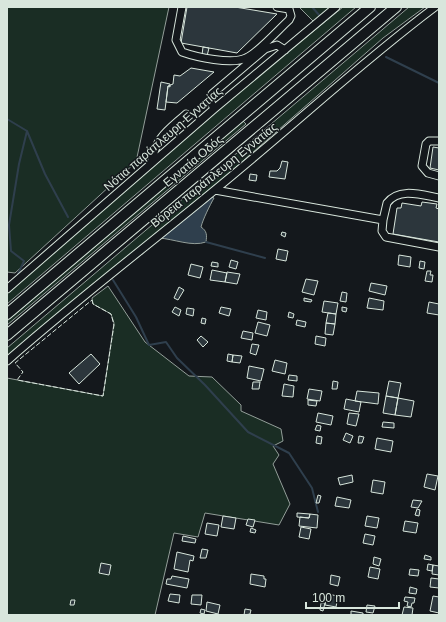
<svg xmlns="http://www.w3.org/2000/svg" width="446" height="622" font-family="Helvetica,sans-serif">
<style>
.green{fill:#1a2d24;stroke:#939e99}
.water{fill:#2f3f4d;stroke:#939e99}
.lines{fill:none;stroke-linecap:round;stroke-linejoin:round}
.stream{stroke:#2f3f4d;stroke-width:2}
.building{fill:#2c363c;stroke:#d8e6dc}
.minor-casing{stroke:#d8e6dc;stroke-width:9}
.highway-casing{stroke:#d8e6dc;stroke-width:12}
.minor{stroke:#14181c;stroke-width:7}
.highway{stroke:#14181c;stroke-width:10}
.fence{stroke:#d8e6dc;stroke-width:1;stroke-dasharray:5 2;stroke-linecap:butt}
.labels{text-anchor:middle;stroke-width:3;stroke-linejoin:round;paint-order:stroke}
.street-label{font-size:12px;fill:#d8e6dc;stroke:#14181c}
</style>
<rect width="100%" height="100%" fill="#14181c"/>
<path class="green" d="M7 7H169L136 162 15 273 7 272Z
M299 7H331L314 22Z
M343 7H356L7 304V293L217 110Z
M409 7H425L383 38 227 175 7 357V348Z
M243 121 246 124 7 325V321Z
M108 286 145 342 189 376 212 377 241 405V411L281 429 283 441 273 446 279 455 273 464 290 504 279 525 205 513 198 537 174 533 155 615H7V378L103 396 114 323 111 314 93 304 92 298Z"/>
<path class="water" d="M212 197 214 198C210 205 203 219 201 227 207 231 207 235 206 242 192 247 174 239 159 238Z"/>
<g class="lines">
<path class="stream" d="M312 7 320 16
M386 57 439 83
M7 119 27 131 45 174 68 217
M206 242 265 258
M18 274 24 261 11 251 9 225 19 164 27 131
M113 280 136 317 149 345 166 342 177 358 205 385 248 432 289 453 312 488 318 512"/>
</g>
<path class="building" d="M187 7H235L277 14 237 53 181 43Z
M203 47 209 48 207 56 202 55Z
M191 68 214 72 177 103 166 102 168 86 173 84 174 75 180 76Z
M161 82 170 84V87L168 86 165 110 157 109Z
M433 147 439 148V170L430 168Z
M282 161 288 162 285 179 269 177 270 171H277L280 168Z
M250 174 257 175 256 181 249 180Z
M422 202 437 204 436 208 439 209V242L393 234 397 208H401L402 203 421 206Z
M282 232 286 233 285 237 281 235Z
M278 249 288 251 286 261 276 259Z
M399 255 411 257 410 267 398 265Z
M231 260 238 262 236 269 229 267Z
M420 261 425 262 424 269 419 268Z
M212 262 218 263V267L211 266Z
M191 264 203 267 200 278 188 275Z
M212 270 227 273 225 282 210 280Z
M427 271H431L430 275H433L432 282 425 281Z
M227 272 240 274 237 284 225 282Z
M306 279 318 281 314 295 302 292Z
M371 283 387 286 385 295 369 291Z
M179 287 184 290 178 300 174 298Z
M342 292 347 293 346 302 340 301Z
M304 298 312 300 311 302 304 301Z
M369 298 384 301 383 310 367 308Z
M324 301 338 303 336 314 322 312Z
M429 302 439 304V315L427 313Z
M175 307 181 310 179 316 172 312Z
M221 307 231 309 229 316 219 313Z
M342 307 347 308 346 312 342 311Z
M187 308 194 309 193 316 186 314Z
M258 310 267 312 266 320 256 318Z
M289 312 294 314 293 318 288 317Z
M328 313 336 314 335 324 326 323Z
M202 318 206 319 205 324 201 323Z
M297 320 306 322 305 327 296 325Z
M258 322 270 325 267 336 255 333Z
M326 323 335 324 333 335 325 334Z
M243 331 253 333 252 340 241 338Z
M201 336 208 342 203 347 197 340Z
M316 336 326 338 325 346 315 344Z
M252 344 259 345 256 355 250 353Z
M91 354 100 364 79 384 69 373Z
M228 354 233 355 232 362 227 361Z
M233 355 242 356 240 363 232 362Z
M275 360 287 363 285 374 272 371Z
M249 366 264 369 261 381 247 378Z
M289 375 297 376V381L288 380Z
M333 381 338 382 337 389H332Z
M389 381 401 383 398 398 386 396Z
M253 382H260L259 389H252Z
M284 384 294 386 293 397 282 396Z
M309 389 322 391 320 401 307 399Z
M357 391 379 393 378 404 355 401Z
M386 396 398 398 395 415 383 413Z
M398 398 414 401 411 417 395 415Z
M346 399 361 402 359 412 344 409Z
M308 400 317 401 316 406 308 405Z
M318 413 333 416 331 425 316 422Z
M349 413 359 414 356 426 347 424Z
M383 422 394 423V428L382 427Z
M317 425 321 426 320 431 315 430Z
M346 433 353 436 350 443 343 440Z
M317 436 322 437 321 444 316 443Z
M359 436 364 437 362 443H358Z
M377 438 393 441 391 452 375 449Z
M427 474 438 476 435 490 424 487Z
M352 475 353 482 340 485 338 478Z
M373 480 385 482 383 494 371 492Z
M318 495 321 496 319 503H316Z
M337 497 351 500 349 508 335 506Z
M413 500 422 501 418 508 411 507Z
M417 509 420 510 419 516 415 515Z
M297 513 310 514 309 518 297 517Z
M310 514 318 515 317 528 299 526 300 517 309 518Z
M223 516 236 518 234 529 221 527Z
M367 516 379 518 377 528 365 526Z
M248 519 255 520 253 527 246 525Z
M405 521 418 523 416 533 403 531Z
M207 523 219 525 217 536 205 534Z
M301 527 311 529 309 539 299 537Z
M251 528 256 530 255 533 250 532Z
M365 534 375 536 373 545 363 543Z
M183 536 196 539 195 543 182 541Z
M202 549 208 550 206 558H200Z
M177 552 194 556 193 561 190 560 188 572 174 569Z
M425 555 431 557V560L424 559Z
M374 557 381 559 379 566 373 564Z
M101 563 111 565 109 575 99 573Z
M428 564 433 565 432 571 427 570Z
M433 565 439 566V575L432 574Z
M370 567 380 569 378 579 368 577Z
M410 569 419 570 418 576 409 575Z
M251 574 264 576V579H266L265 587 250 584Z
M331 575 340 577 338 586 330 584Z
M172 576 189 579 187 588 166 584 167 579H171Z
M431 578 439 579V588L430 587Z
M410 587 417 589 416 594 409 593Z
M170 594 180 595 179 603 168 601Z
M327 594 338 596 336 607 325 605Z
M192 595H202L201 605 191 604Z
M433 596 439 597V613L430 611Z
M405 597 415 598 414 603H412L411 607 407 606 408 602 404 601Z
M71 600H75L74 605H70Z
M207 602 220 605 218 614 206 611Z
M321 603H325L323 611 320 610Z
M367 605 375 606 373 613 366 612Z
M404 607 413 608 412 615H402Z
M201 609 205 610 204 614 200 613Z
M245 609 251 610 250 614 244 615Z
M351 611 363 613V615H351Z"/>
<g class="lines">
<defs>
<path id="minor" d="M182 7 176 40 182 52C196 57 232 65 246 58 258 53 278 30 289 20L291 16 289 9 277 7
M214 109 210 100 212 94 265 49 277 45 285 50
M439 141H429L426 144 422 166 428 173 439 176
M151 163C157 136 166 132 186 114
M215 190 383 220 387 203C399 187 422 195 439 198
M383 220 382 231 386 237 439 247
M7 289 214 109 336 7
M7 361C83 294 163 234 240 169 305 115 367 58 435 7"/>
<path id="highway" d="M7 314 370 7
M7 335 396 7"/>
</defs>
<use href="#minor" class="minor-casing"/>
<use href="#highway" class="highway-casing"/>
<use href="#minor" class="minor"/>
<use href="#highway" class="highway"/>
<path class="fence" d="M92 300 93 304 111 314 114 325 103 396 17 380 23 372 15 363Z"/>
</g>
<g class="labels">
<g class="street-label">
<text transform="translate(163 139) rotate(-41)" y="4">Νότια παράπλευρη Εγνατίας</text>
<text transform="translate(193 161) rotate(-40)" y="4">Εγνατία Οδός</text>
<text transform="translate(214 175) rotate(-39)" y="4">Βόρεια παράπλευρη Εγνατίας</text>
</g>
</g>
<rect width="446" height="622" fill="none" stroke="#d8e6dc" stroke-width="16"/>
<path d="M306 602v6h93v-6" fill="none" stroke="#d8e6dc" stroke-width="2"/>
<text x="312" y="602" font-size="12" fill="#d8e6dc" stroke="#14181c" stroke-width="3" paint-order="stroke">100 m</text>
</svg>
